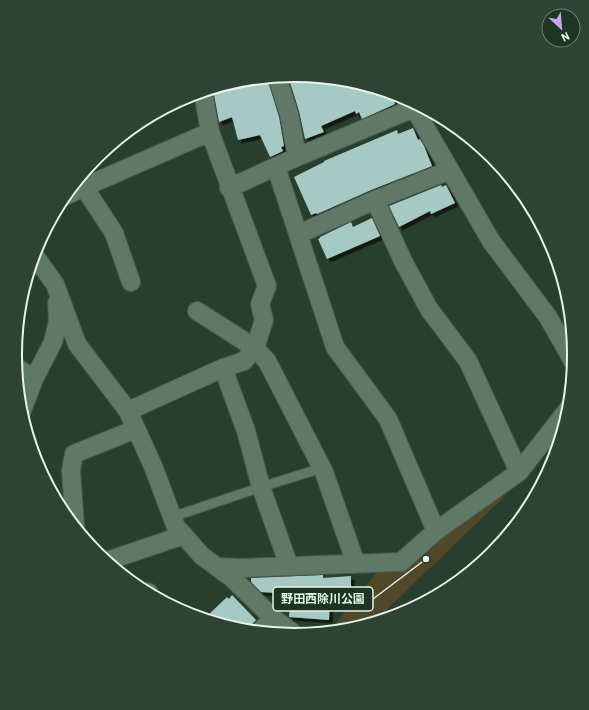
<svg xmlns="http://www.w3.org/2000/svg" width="589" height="710" font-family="Barlow,'Noto Sans JP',sans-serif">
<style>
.green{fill:#514829}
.building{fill:#a6c9c4;filter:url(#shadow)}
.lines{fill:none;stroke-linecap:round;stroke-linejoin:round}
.lane-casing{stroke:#475b4e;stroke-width:11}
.street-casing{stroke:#475b4e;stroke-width:20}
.lane{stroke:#607867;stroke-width:9}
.street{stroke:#607867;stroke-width:18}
.rim{fill:none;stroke:#e6f4ea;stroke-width:2}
.leader{fill:none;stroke:#e6f4ea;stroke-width:1.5}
.callout-dot{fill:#e6f4ea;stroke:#1e3425;stroke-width:1.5}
.callout{fill:#1e3425;stroke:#e6f4ea;stroke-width:1.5}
.callout-label{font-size:12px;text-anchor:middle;font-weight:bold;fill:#e6f4ea}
</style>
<defs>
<filter id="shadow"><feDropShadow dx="3.5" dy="3.5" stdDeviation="0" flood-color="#0009"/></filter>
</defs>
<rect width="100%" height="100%" fill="#283e2f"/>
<path class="green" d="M503 496 504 497 375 621 349 629 330 631 378 571 426 548 483 507Z"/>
<path class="building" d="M288 76H295L349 81 390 93 395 104 362 119 359 112 356 114 355 111 321 126 324 132 305 139 299 111Z
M267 78 279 117 284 146 281 147 283 151 270 157 260 135 238 140 232 117 219 122 213 89 240 81Z
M413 128 418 140 420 139 424 146 432 166 371 190 317 214 316 213 311 215 294 177 324 162V161L397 130 398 134Z
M441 185 442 187 446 185 455 203 431 214 430 211 399 227 389 206Z
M372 218 380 236 327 259 318 239 320 238V237L351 222 353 227Z
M323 575V578L351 576V596L330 598 329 620 289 617 291 594 261 592 251 582V578Z
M232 595 256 620 252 624 250 630 240 629 205 618 227 597 229 599Z"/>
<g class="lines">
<defs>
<path id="lane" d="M172 517 261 487 322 468"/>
<path id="street" d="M277 77 289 114 297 157
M417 105 414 108 491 241 548 317 573 361
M276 167 335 347 388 419 436 531
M84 187 210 132
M229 188 297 157 414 108 409 101
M65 196 84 187 114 233 131 282
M375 200 403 261 429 309 468 361 519 472
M299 234 375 200 450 170
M34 255 55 284 77 344 128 411 153 466 176 527 202 556 232 578 273 618 294 634
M197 311 255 348 267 361 324 472 356 564
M16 367 34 379
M223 368 246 431 261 487 289 566
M128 411 223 368 244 361 255 348 264 320 260 304 267 286 210 132 203 92
M21 413 34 379 53 342 58 321 57 303
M75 526 71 470 74 454 136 429
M107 561 184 535
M218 567 242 568 401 562 436 531 519 472 569 408
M148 592 149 593
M260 631 273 618"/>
</defs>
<use href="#lane" class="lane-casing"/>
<use href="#street" class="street-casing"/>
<use href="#lane" class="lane"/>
<use href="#street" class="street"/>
</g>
<path d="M0 0H589V710H0ZM294 82H295A272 272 0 0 1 567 354V356A272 272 0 0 1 295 628H294A272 272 0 0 1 22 356V354A272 272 0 0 1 294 82Z" fill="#2e4335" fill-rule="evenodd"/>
<path class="rim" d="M294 82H295A272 272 0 0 1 567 354V356A272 272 0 0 1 295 628H294A272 272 0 0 1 22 356V354A272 272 0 0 1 294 82Z"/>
<path class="leader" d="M426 559L373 599"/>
<circle class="callout-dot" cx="426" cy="559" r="4"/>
<rect class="callout" x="273" y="587" width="100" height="24" rx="4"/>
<g class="callout-label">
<text x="323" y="603">野田西除川公園</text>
</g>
<g transform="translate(561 28) rotate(154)"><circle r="19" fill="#1e3425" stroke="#6e8174"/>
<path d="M0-3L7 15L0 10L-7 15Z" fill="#c8a6ef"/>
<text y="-6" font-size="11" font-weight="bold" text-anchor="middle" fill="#e6f4ea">N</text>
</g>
</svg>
